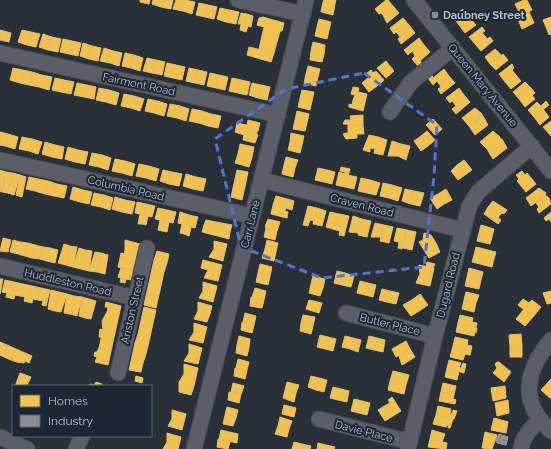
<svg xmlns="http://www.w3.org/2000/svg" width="551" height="449" font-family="Raleway,sans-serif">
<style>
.homes{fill:#f2c14e;stroke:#dfc073}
.industry{fill:#8d8d92;stroke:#999ba2}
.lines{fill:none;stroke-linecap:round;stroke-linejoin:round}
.minor-casing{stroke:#484c53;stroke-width:17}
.minor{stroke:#5a5e66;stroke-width:15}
.marked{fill:none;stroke:#5274d3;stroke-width:3;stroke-dasharray:8 5;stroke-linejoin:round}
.poi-dot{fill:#848b96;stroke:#1d2633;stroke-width:1.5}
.labels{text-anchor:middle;stroke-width:4;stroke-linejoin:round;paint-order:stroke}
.poi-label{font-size:11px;font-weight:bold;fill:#b4bcc9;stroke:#1d2633;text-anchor:start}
.street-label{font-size:11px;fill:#b4bcc9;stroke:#1d2633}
</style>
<rect width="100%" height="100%" fill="#2a3038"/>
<path class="homes" d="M140 0H150L149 4 140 2Z
M153 0H163L161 7 152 4Z
M163 0H173L171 9 161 7Z
M176 0H185L183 11 173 9Z
M185 0 195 2 192 14 183 11Z
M324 0H336L335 4 323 2Z
M386 0H388L393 6 383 15 381 13 379 14 375 9Z
M524 0H527L532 10 521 16 515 4Z
M323 2 335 4 333 15 321 12Z
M199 3 208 5 205 17 196 15Z
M208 5 217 7 214 19 205 17Z
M393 6 399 13 387 23 383 15Z
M220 8 229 10 226 22 217 19Z
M463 9 469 17 459 25 453 17Z
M229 10 239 12 236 24 226 22Z
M529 12 534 23 522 29 517 17Z
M241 13 247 14 243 31 240 30 241 24H238Z
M247 14 253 16 251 27 248 26 246 32 243 31Z
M263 17 284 23 282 31H280L274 53 259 49 264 27 257 25 259 18Z
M469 17 476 25 465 33 459 25Z
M551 17V25L546 27 543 20Z
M403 18 409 25 398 34 396 32 394 34 390 28Z
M319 19 331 22 329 30 317 27Z
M409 25 415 33 401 44 398 39 400 37 398 34Z
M551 25V34L549 35 546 27Z
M317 27 329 30 327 39 315 36Z
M482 27 485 31 482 33 485 36 475 44 469 37Z
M0 30 11 33 9 42 0 40Z
M22 30 31 32 27 45 18 42Z
M31 32 40 34 36 47 27 45Z
M43 34 52 37 48 50 39 47Z
M485 36 487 39 490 37 493 41 481 51 475 44Z
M52 37 61 39 58 52 48 50Z
M419 38 424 45 414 54 412 51 408 55 404 50Z
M63 39 72 41 69 54 60 52Z
M72 41 81 43 78 56 69 54Z
M313 42 325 45 324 54 311 51Z
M83 43 92 46 89 59 80 56Z
M424 45 430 52 420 61 422 63 418 66 412 59 415 56 414 54Z
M92 46 101 48 98 61 89 59Z
M249 47 274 53 271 62 247 55Z
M104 48 113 51 110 63 100 61Z
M495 49 501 55 490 64 485 57Z
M113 51 122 53 119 66 110 63Z
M311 51 324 54 322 62 310 60Z
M125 53 134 55 131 68 122 66Z
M503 54 508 60 496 70 490 64Z
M134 55 143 58 140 71 131 68Z
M147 58 156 60 152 73 143 71Z
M156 60 165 62 162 75 152 73Z
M386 61 394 71 386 78 377 68Z
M167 63 176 65 173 78 164 76Z
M512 64 514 68 512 70 515 74 505 82 499 74Z
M176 65 185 67 182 80 173 78Z
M308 66 320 69 318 77 306 74Z
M13 68 23 70 20 83 10 80Z
M189 68 198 70 195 83 186 81Z
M444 69 449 76 439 84 437 81 433 85 428 78 432 75 433 78Z
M23 70 32 72 29 85 20 83Z
M198 70 207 72 204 85 195 83Z
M371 70 373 73 376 71 384 80 377 86 366 74Z
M32 72 42 75 39 87 29 85Z
M210 73 219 75 216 88 207 86Z
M306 74 318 77 316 86 304 83Z
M515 74 521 81 511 89 505 82Z
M42 75 52 77 49 90 39 87Z
M219 75 228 77 225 90 216 88Z
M449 76 455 83 441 94 438 89 441 87 439 84Z
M369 77 377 86 369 92 362 83Z
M55 78 64 80 61 92 52 90Z
M232 78 241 80 238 93 229 91Z
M64 80 74 82 71 94 61 92Z
M241 80 250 82 247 95 238 93Z
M525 82 532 89 519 99 513 92Z
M77 83 87 85 84 97 74 95Z
M252 83 261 85 258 98 249 95Z
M87 85 96 87 94 99 84 97Z
M261 85 270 87 267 100 258 98Z
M353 87 359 88 358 92 367 94 365 103 353 100 355 95 351 94Z
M99 88 109 90 106 102 96 100Z
M459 88 464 95 454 103 452 101 450 103 446 98Z
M532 89 535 93 532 95 535 99 525 107 519 99Z
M109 90 119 93 116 105 106 102Z
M302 90 314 92 312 101 300 98Z
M124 94 134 96 131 108 121 106Z
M464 95 470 102 456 114 452 109 456 106 454 103Z
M134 96 144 99 140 111 131 108Z
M300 98 312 101 310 110 298 107Z
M148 99 157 101 154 113 145 111Z
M353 100 365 103 363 111 349 107V104L352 105Z
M157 101 167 104 164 116 154 113Z
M546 101 549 105 534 117 528 110 537 102 541 106Z
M170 104 180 106 177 118 167 116Z
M180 106 189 109 186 121 177 118Z
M475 108 482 114V116L469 126 462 118Z
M192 109 202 111 199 123 189 121Z
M543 109 549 117 540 125 534 117Z
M202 111 211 114 208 126 199 123Z
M297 111 309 114 307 123 295 120Z
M211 114 221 116 218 128 208 126Z
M363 115V125L343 124 345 120H351L350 116Z
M483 116 488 125 475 135 469 126Z
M433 119 442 129 435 135 426 125Z
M248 120 260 123 258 131 256 133 236 128 237 123 247 125Z
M295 120 307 123 305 131 293 129Z
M551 121V136L543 127Z
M348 125H363L364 134H357V138L346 139 343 134 351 132H348Z
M236 128 256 133 258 135 255 143 243 140 244 135 235 132Z
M427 131 435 140 428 146 421 136Z
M493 131 500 137V139L487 149 480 142Z
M0 132 8 134 5 146 0 145Z
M291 133 304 136 302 145 290 142Z
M8 134 18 137 15 149 5 146Z
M369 135 378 137 375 149 370 148V152L363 150Z
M421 136 428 146 421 151 414 141Z
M22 137 32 139 29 151 19 149Z
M378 137 387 140 383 155 374 153Z
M32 139 42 142 38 154 29 151Z
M500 139H502L507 148 493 159 487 149Z
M392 141 401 144 398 156H388Z
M45 142 55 145 52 157 42 154Z
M290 142 302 145 300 153 288 150Z
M240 144 254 147 252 157 238 154Z
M401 144 410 146 406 160 398 156Z
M55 145 64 147 62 159 52 157Z
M68 147 78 150 75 162 65 159Z
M78 150 88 152 85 164 75 162Z
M92 153 102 155 99 167 89 165Z
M238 154 252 157 249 167 235 163Z
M102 155 111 158 108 170 99 167Z
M286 157 298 160 295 168 284 165Z
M115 159 125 161 122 173 112 171Z
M464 160 472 170 465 175 457 165Z
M125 161 135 164 132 176 122 173Z
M139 164 149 166 146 178 136 176Z
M284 165 295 168 293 177 282 174Z
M457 165 465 175 458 180 451 171Z
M149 166 159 169 156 181 146 178Z
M341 167 350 169 345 187 336 185 339 172 345 174V172L340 171Z
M318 168 327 170 324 182 315 180Z
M0 170 6 172 1 192 0 191Z
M163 170 172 172 169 184 160 181Z
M237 170 248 172 246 182 235 179Z
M327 170 335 172 332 184 324 182Z
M522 171 525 175 527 173 536 184 526 192 517 181 519 179 516 175Z
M6 172 13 173 8 193 2 192Z
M172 172 182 174 179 186 169 184Z
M13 173 20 175 14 195 8 193Z
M186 174 196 177 193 189 183 186Z
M20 175 26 177 22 197 16 195Z
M348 175 357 177 354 189 345 187Z
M29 177 38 179 35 191 26 189Z
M196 177 206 179 203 191 193 189Z
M361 178 370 180 367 193 358 191Z
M38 179 48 181 45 194 35 191Z
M235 179 246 182 244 191 233 188Z
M370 180 380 183 376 195 367 193Z
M48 181 57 184 54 196 45 194Z
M383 183 392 185 389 198 380 196Z
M57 184 67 186 64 198 54 196Z
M392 185 402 188 398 201 389 198Z
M73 187 83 190 80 202 70 199Z
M233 188 244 191 242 200 231 197Z
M539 188 546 193 545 195 531 206 526 198Z
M405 189 414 191 411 204 402 201Z
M446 189 452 200 444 204 438 194Z
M83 190 92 192 89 204 80 202Z
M414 191 424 193 420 206 411 204Z
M94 193 104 195 101 207 91 205Z
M438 194 444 204 437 209 430 198Z
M104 195 113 198 110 210 101 207Z
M545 195 549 198 551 204 539 213 537 209 539 207 536 203Z
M276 196 291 200 290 205H287L286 208 273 205Z
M115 197 125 200 122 212 112 209Z
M125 200 135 202 132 214 122 212Z
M291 200 294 201 292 210 286 208 287 205H290Z
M493 201 507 210 504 214 502 213 500 215 488 207Z
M137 202 146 204 142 224H138L140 214 135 213Z
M146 204 155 206 152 217 148 216 146 225 142 224Z
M273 205 286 208 285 211 288 212 287 218 271 214Z
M308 206 317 208 314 221 310 220 308 226 303 225Z
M488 207 500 215 498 218 501 220 498 224 484 214Z
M158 208 167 210 162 231 158 230 160 220 155 219Z
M317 208 326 211 322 226 313 224Z
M167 210 176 212 173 223 169 222 167 232 162 231Z
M180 212 189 215 184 234 180 233 182 224 178 223Z
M330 212 339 214 336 230 326 227Z
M551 212V222L549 219 546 221 544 218Z
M339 214 349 216 344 236 339 235 340 231 336 230Z
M189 215 198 217 195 228 191 227 189 236 184 234Z
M353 216 362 219 358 233 349 232Z
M268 219 280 222 277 231 265 227Z
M362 219 371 221 367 237 358 235Z
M206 220 232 225 230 232 204 225Z
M375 223 384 225 381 237H371Z
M204 225 230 232 229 239 202 232Z
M384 225 393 227 389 243 380 241Z
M481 225 494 229 492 237 479 233Z
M266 228 277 231 275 240 264 237Z
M397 228 407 230 402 249 398 248 399 242 394 241Z
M407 230 416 232 412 250 403 248Z
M424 233 431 235 436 243 424 250 419 242 423 240Z
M479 233 492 237 490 244 477 241Z
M3 238 11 240 8 252 0 251Z
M13 240 20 242 18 254 10 252Z
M125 240 140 244 137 253 125 250Z
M267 240 278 243 276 252 265 249Z
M214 241 227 244 225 252 214 249Z
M20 242 28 243 25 256 18 254Z
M28 243 35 245 32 258 25 256Z
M436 243 440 252 429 258 424 250Z
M64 244 70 246 66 265 58 263Z
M35 245 43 247 40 259 32 258Z
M70 246 77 247 73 267 66 265Z
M43 247 50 248 47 261 40 259Z
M476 247 496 252 494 259 474 255Z
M50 248 58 250 55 263 47 261Z
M79 248 85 250 81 269 73 267Z
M214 249 225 252 223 261 209 257Z
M265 249 276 252 274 261 262 258Z
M85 250 92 251 89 271 81 269Z
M125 250 137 253 135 262 120 258 121 253 124 254Z
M157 251 169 254 167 263 154 260Z
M95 252 101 253 97 272 89 271Z
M101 253 108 255 105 274 97 272Z
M474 255 494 259 492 267 472 262Z
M120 258 135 262 133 271 118 267Z
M154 260 167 263 164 272 152 269Z
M203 260 222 265 220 273 201 268Z
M427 262 435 264 433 268 426 267Z
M260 264 272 267 270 276 258 273Z
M419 265 434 268 432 277 420 274Z
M121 268 133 271 131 280 126 279 125 283 120 282 121 278 118 277Z
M469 268 483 272 481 280 467 277Z
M152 269 164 272 162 281 150 278Z
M208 270 220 273 218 281 204 278Z
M337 271 345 273 342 285 334 283Z
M258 273 270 276 268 285 256 282Z
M345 273 354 276 351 287 342 285Z
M420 274 432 277 430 286 416 283Z
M313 276 325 279 323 288 311 284Z
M467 277 481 280 479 289 465 286Z
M150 278 162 281 160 290 148 287Z
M0 279H3L0 294Z
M5 280 14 282 10 298 6 297 7 293 2 292Z
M360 281 368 283 365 295 357 293Z
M14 282 23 284 20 296 15 295 14 299 10 298Z
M203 282 217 286 215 294 203 291Z
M368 283 376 285 373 297 365 295Z
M23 284 32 286 28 302 24 301 25 297 20 296Z
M311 284 323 288 320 296 309 293Z
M32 286 41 288 38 300 33 299 32 303 28 302Z
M148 287 160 290 158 299 146 296Z
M41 288 50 290 46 306 42 305 43 301 38 300Z
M255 288 266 291 264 300 252 297Z
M382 289 390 291 387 302 379 300Z
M51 290 59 292 55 311 48 309Z
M203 291 215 294 213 302 199 298Z
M390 291 399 293 396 304 387 302Z
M551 291V303L547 304 543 293Z
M59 292 67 294 61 312 55 311Z
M466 292 479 295 476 303 464 300Z
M67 294 74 296 70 314 64 313Z
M420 294 428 305 419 311 412 300Z
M74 296 82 297 77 316 70 314Z
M146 296 158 299 156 308 144 305Z
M82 297 89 299 85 318 79 316Z
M251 297 264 300 262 308 250 306Z
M89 299 96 301 91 319 85 318Z
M523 299 529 303 532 300 541 307 533 317 518 305Z
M309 300 322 303 319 313 306 309Z
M412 300 419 311 411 316 403 305Z
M464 300 476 303 474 312 462 309Z
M106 302 121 306 119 315 107 312 108 307H105Z
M198 302 212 306 210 314 198 311Z
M144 307 156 310 154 319 142 316Z
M524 309 533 317 525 326 516 319Z
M198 311 210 314 207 322 194 319Z
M107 312 119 315 117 324 102 321Z
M245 313 256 316 254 325 243 322Z
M303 315 315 317 313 326 301 323Z
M460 315 473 318 472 322 477 323 476 327 458 323Z
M142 316 154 319 152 328 140 325Z
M102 321 117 324 115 333 103 330Z
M242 322 254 325 252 333 241 330Z
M194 323 207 327 205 335 194 332Z
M301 323 313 326 311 334 300 331Z
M458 323 477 328 476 333 475 332 474 336 456 332Z
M140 325 152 328 150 337 138 334Z
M100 329 115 333 113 342 101 339V337H99Z
M194 332 205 335 203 343 189 340Z
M138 334 150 337 148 346 135 343Z
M521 334 522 345 510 346 509 335Z
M320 335 328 337 325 349 317 347Z
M239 336 250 339 249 348 237 345Z
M345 336 353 338 350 349 342 347Z
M369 336 377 338 374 350 366 348Z
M328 337 336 339 333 351 325 349Z
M455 337 468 340 467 345 472 346 471 351 453 346Z
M353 338 361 340 358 352 350 349Z
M377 338 385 340 383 352 374 350Z
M101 339 113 342 111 351 99 348Z
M406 341 410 349 396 357 392 349Z
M0 342 7 345 2 356 0 355Z
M135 343 148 346 146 354 133 352Z
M189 344 202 348 200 356 189 353Z
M7 345 16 349 11 360 2 356Z
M237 345 249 348 247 356 236 353Z
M522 345V357H510V346Z
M453 346 471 351 470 355 465 354 463 360 450 357Z
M99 348 111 351 108 365 95 362 97 357 94 356 95 352H97Z
M16 349 32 356 29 363 25 361 24 363 20 362V363L11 360Z
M410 349 415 357 402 365 399 356Z
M133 352 146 354 143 363 131 361Z
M189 353 200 356 198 364 184 361Z
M238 359 249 362 247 370 236 368Z
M449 360 461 363 459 368H461L463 363 466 364 464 373 447 368Z
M131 361 143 363 141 372 129 370Z
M497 362H499L511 372 504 382 493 373 497 368 495 364Z
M184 364 198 368 196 377 184 374Z
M235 368 247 370 245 379 234 376Z
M447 368 459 371 457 380 445 377Z
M393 371 409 375 406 385 390 381Z
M20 373 31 377 27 385 17 381Z
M184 374 196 377 194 386 179 382Z
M136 376 143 378 142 383 135 381Z
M311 376 319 378 316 390 308 387Z
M319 378 327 380 324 392 316 390Z
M551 379V398H550L541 390Z
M17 381 27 385V386H15Z
M390 381 406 385 404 394 388 390Z
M96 382 102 384V386H89L90 384 94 385Z
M179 382 194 386 191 395 179 392Z
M287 382 299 385 296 393 285 390Z
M233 383 244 386 241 394 231 392Z
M443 383 456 386 454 395 441 392Z
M505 386 506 398 493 401 491 388Z
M333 387 341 389 338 400 330 398Z
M341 389 349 391 347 402 338 400Z
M285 390 296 393 294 402 283 398Z
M229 392 241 394 239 403 228 400Z
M441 392 454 395 453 399 456 400 455 404 439 401Z
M392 397 401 411 393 416 386 405 390 403 388 400Z
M354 399 362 401 359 413 351 411Z
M508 400 509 413 497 416 495 403Z
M362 401 370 403 367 415 359 413Z
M284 405 296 408 294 417 282 414Z
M386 405 393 416 385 421 378 410Z
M438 406 451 409 450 414H452L453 410 457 411 454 419 436 415Z
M227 407 238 410 236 418 225 415Z
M172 410 186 414 184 422 172 419Z
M225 415 236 418 233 426 223 424Z
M436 415 453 419 450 428H448L449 424 446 427 433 424Z
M280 417 292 421 289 429 278 426Z
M494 418 508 422 506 433 491 430Z
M172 419 184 422 182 430 168 426Z
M278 426 289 429 287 437 275 434Z
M221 430 238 434 237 443 219 439Z
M432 430 445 434 442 442 430 439Z
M485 432 497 435 492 449 482 448Z
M167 433 181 437 179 445 167 442Z
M218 439 230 442 228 449 217 447Z
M430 439 447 443 446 449 428 447Z
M167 442 179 445 178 449H163Z
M294 442 302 444 301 449H292Z
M318 443 326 445 325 449H317Z
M302 444 311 446 310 449H301Z
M326 445 335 447 334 449H325Z"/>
<path class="industry" d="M499 434 508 437 506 445 497 443V441H495Z"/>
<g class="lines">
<defs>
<path id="minor" d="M238 0 303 14
M414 0 551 171
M0 53 278 115
M390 112 411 82 453 48
M0 160 252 216
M262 180 462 230
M0 266 135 298
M346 313 435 336
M551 340C526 370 518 402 551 431
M118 373 147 248
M319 419 410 442
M0 437 27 449
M76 449 82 436
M194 449 306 0
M408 449 435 336 469 207 478 192 532 146
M521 449C522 437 531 429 539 420"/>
</defs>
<use href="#minor" class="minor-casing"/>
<use href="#minor" class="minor"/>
</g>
<path class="marked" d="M364 73 437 125 434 176 424 267 322 278 241 247 215 139 286 89Z"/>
<rect class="poi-dot" x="431" y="11" width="8" height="8" rx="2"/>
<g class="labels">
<g class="poi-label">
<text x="443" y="19">Daubney Street</text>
</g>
<g class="street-label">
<text transform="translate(139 84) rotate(12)" y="4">Fairmont Road</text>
<text transform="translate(483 85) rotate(51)" y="4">Queen Mary Avenue</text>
<text transform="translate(126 188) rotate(13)" y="4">Columbia Road</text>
<text transform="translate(362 205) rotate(14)" y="4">Craven Road</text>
<text transform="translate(250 224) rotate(-76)" y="4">Carr Lane</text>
<text transform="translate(68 282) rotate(13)" y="4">Huddleston Road</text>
<text transform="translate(448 285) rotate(-76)" y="4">Dugard Road</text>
<text transform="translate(132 310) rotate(-77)" y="4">Ariston Street</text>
<text transform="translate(390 324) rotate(14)" y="4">Butler Place</text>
<text transform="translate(364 431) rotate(14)" y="4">Davie Place</text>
</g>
</g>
<rect x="12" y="385" width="140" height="52" fill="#1d2633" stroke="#59626f"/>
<rect x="20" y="395" width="20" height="12" fill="#f2c14e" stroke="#59626f"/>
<text x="48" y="405" font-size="12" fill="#b4bcc9">Homes</text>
<rect x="20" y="415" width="20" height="12" fill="#8d8d92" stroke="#59626f"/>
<text x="48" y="425" font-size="12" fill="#b4bcc9">Industry</text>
</svg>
